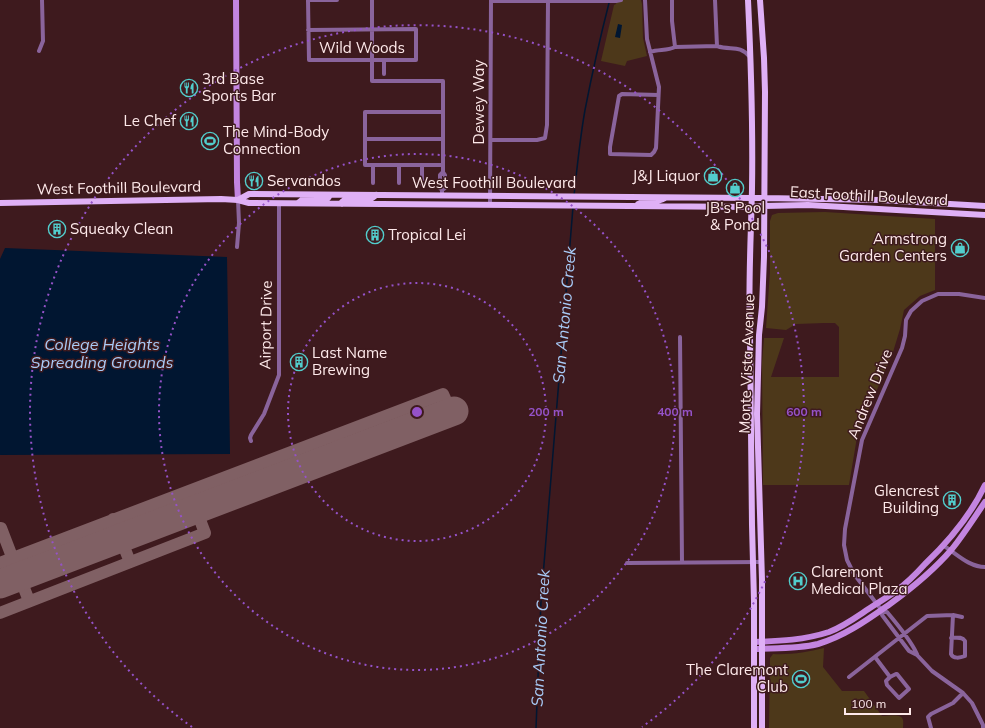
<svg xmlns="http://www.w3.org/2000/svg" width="985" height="728" font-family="Mulish,sans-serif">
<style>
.green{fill:#4d381a}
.water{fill:#011631}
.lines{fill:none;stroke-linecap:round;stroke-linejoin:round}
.stream{stroke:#011631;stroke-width:1.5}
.taxiway{stroke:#806064;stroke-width:12}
.runway{stroke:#806064;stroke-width:29}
.street{stroke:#8a649c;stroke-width:4}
.secondary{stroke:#c385e0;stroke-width:6}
.primary{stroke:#dfb0f6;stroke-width:6}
.ring{fill:none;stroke:#9552c8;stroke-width:2;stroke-dasharray:2 4}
.labels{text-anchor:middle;stroke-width:3;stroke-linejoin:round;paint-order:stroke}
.street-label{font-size:15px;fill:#fee9ea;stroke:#3e1a1e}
.poi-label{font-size:15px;fill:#fee9ea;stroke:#3e1a1e;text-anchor:start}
.water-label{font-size:16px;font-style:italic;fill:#a8cbf7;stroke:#3e1a1e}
.centre{fill:#9552c8;stroke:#3e1a1e;stroke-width:2}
.ring-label{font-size:12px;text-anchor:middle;font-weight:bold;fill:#9552c8;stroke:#3e1a1e;stroke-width:3;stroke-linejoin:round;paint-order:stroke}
</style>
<rect width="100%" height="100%" fill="#3e1a1e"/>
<path class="green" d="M617 0H641L642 4 643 38 647 56 627 61 625 66 601 61 614 5 616 4Z
M825 212 935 219V290L920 296 904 310 900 329 893 352 857 437 849 485H763L762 363 764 338H784L771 377H839V327L835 323H824L796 324 786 330 766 328 770 272V221L772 215 778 213Z
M824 648 823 667 842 691H864L882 716C886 716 900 714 902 718 904 720 903 725 903 728H769L770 658 773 654C791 655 807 652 824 648Z"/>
<path class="water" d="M618 24 622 25 620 38 615 37Z
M5 248 227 257 230 454 0 455V259Z"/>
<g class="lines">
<path class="stream" d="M574 196C577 167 580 138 585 110 592 74 600 38 609 3
M536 728 541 601 573 207"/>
<path class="taxiway" d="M336 435 343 453
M113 519 130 562
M1 528 29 601
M0 563 443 394 451 412
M0 613 205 533 189 491"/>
<path class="runway" d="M0 584 454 411"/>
<path class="street" d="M308 0H337
M372 0V81H443V172L440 175V188L442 190V195
M645 0 647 39 659 87 656 148 654 152 651 155 610 154V147L619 96 622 94 658 95
M672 0V21L675 47
M715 0 717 46
M491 1H616L621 0
M308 30 416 29V60H309L308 0
M39 51 43 41 42 0
M650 52C659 49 667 51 675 47L717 46C731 51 739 44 750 57
M384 74V60
M442 112H365V165H443
M365 139H443
M491 140H537L545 138 547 125 548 2
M422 165V184
M373 183V165
M399 183V165
M442 190 445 188V175L443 172
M490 205 491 0
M237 247 239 223 238 200
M680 337 682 562
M251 441 250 438 251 435 264 414 279 375V203
M944 546C957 554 969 567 985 567
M627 563 761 562
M883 612 854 574 847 560 844 545 845 529 862 440 902 348 905 336 906 320 911 311 922 301 938 294H959L985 298
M883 612 882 615 909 651 917 655 932 671 963 693 972 703 983 725V728
M883 612H887C898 625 910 639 917 654
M951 638C956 638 962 636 965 641V656C960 658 953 659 951 654L953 615
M875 657 890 677 886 681 887 685 899 698 909 689 897 674H896L890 677
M849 677 927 616 953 615 962 617
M931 728 928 717 931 714 953 703 963 693"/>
<path class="secondary" d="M236 0 237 182 238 200
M754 642C781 641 804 640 829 632 845 626 859 615 873 606 881 601 889 596 896 591 907 583 916 574 925 564 949 541 971 515 985 485
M754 649C775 648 798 649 818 644 845 636 867 620 890 604 912 588 934 570 952 549 964 534 974 518 985 502"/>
<path class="primary" d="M748 0C751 63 753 126 752 189 751 237 748 286 750 335L752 525 754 601V728
M760 0 764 58 765 92 764 257 762 307 759 335 757 414 762 580V728
M238 200 249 194 752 198H764L880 200 985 206
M0 203 221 199 238 200 249 203 751 207 764 206 808 205 985 215
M298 203 303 199H325L328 198 330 195
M342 204V202L346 199H350L369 200 372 198 376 195
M637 206 638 204C647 199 656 204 665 198"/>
</g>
<g class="ring">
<circle cx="417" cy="412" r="129"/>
<circle cx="417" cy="412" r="258"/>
<path d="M192 727A387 387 0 1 1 642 727"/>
</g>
<defs>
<symbol id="restaurant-ring" viewBox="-11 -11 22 22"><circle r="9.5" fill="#3e1a1e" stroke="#52cdcc" stroke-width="1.5"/><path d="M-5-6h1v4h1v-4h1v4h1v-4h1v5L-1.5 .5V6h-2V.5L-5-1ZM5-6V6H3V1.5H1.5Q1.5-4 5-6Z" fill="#52cdcc"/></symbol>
<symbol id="stadium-ring" viewBox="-11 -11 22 22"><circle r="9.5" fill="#3e1a1e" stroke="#52cdcc" stroke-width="1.5"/><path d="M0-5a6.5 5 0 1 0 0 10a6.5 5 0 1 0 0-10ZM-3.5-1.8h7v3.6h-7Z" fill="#52cdcc"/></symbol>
<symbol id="shop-ring" viewBox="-11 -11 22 22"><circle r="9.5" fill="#3e1a1e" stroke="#52cdcc" stroke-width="1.5"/><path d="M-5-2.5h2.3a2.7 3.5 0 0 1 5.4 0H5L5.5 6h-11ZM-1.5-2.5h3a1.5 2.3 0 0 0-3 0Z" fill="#52cdcc"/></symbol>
<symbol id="building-ring" viewBox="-11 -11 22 22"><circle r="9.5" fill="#3e1a1e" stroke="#52cdcc" stroke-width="1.5"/><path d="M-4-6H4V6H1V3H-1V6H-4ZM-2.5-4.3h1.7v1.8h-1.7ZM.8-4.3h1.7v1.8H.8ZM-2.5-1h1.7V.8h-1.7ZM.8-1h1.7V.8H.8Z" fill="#52cdcc"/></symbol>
<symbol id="hospital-ring" viewBox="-11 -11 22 22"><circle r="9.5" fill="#3e1a1e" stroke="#52cdcc" stroke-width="1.5"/><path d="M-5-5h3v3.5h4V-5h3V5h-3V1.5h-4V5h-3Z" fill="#52cdcc"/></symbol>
</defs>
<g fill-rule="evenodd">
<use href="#restaurant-ring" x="179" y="78" width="20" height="20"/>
<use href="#restaurant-ring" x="179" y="111" width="20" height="20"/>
<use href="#stadium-ring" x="200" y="131" width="20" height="20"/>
<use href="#shop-ring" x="703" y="166" width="20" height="20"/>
<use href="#restaurant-ring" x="244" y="171" width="20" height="20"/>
<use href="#shop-ring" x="725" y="178" width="20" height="20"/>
<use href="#building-ring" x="47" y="219" width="20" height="20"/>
<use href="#building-ring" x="365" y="225" width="20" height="20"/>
<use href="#shop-ring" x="950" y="238" width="20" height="20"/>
<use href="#building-ring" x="289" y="352" width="20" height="20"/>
<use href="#building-ring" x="942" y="490" width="20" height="20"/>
<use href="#hospital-ring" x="788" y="571" width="20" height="20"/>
<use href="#stadium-ring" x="791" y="669" width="20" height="20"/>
</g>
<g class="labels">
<g class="street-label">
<text x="362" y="53">Wild Woods</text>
<text transform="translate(479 102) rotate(-90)" y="5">Dewey Way</text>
<text x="494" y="188">West Foothill Boulevard</text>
<text transform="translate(119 188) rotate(-1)" y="5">West Foothill Boulevard</text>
<text transform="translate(869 196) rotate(3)" y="5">East Foothill Boulevard</text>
<text transform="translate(266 325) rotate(-89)" y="5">Airport Drive</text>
<text transform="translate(747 364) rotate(-88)" y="5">Monte Vista Avenue</text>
<text transform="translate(870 394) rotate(-68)" y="5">Andrew Drive</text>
</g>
<g class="poi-label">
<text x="202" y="84">3rd Base<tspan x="202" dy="17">Sports Bar</tspan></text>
<text x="176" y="126" text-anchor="end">Le Chef</text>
<text x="223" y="137">The Mind-Body<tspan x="223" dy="17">Connection</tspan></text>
<text x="700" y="181" text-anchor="end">J&amp;J Liquor</text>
<text x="267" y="186">Servandos</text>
<text x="735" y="213" text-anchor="middle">JB's Pool<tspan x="735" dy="17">&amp; Pond</tspan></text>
<text x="70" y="234">Squeaky Clean</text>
<text x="388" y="240">Tropical Lei</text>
<text x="947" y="244" text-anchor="end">Armstrong<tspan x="947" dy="17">Garden Centers</tspan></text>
<text x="312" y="358">Last Name<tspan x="312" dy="17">Brewing</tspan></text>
<text x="939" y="496" text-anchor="end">Glencrest<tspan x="939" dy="17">Building</tspan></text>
<text x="811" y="577">Claremont<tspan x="811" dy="17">Medical Plaza</tspan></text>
<text x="788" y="675" text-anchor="end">The Claremont<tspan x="788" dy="17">Club</tspan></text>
</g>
<g class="water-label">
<text transform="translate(564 315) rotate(-85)" y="6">San Antonio Creek</text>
<text x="102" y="350">College Heights<tspan x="102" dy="18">Spreading Grounds</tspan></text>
<text transform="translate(540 638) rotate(-87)" y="6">San Antonio Creek</text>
</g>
</g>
<circle cx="417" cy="412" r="6" class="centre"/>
<g class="ring-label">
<text x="546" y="416">200 m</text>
<text x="675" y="416">400 m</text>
<text x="804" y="416">600 m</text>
</g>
<path d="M845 708v6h65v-6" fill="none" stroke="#fee9ea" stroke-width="2"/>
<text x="851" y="708" font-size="12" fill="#fee9ea" stroke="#3e1a1e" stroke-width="3" paint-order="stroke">100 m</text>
</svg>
